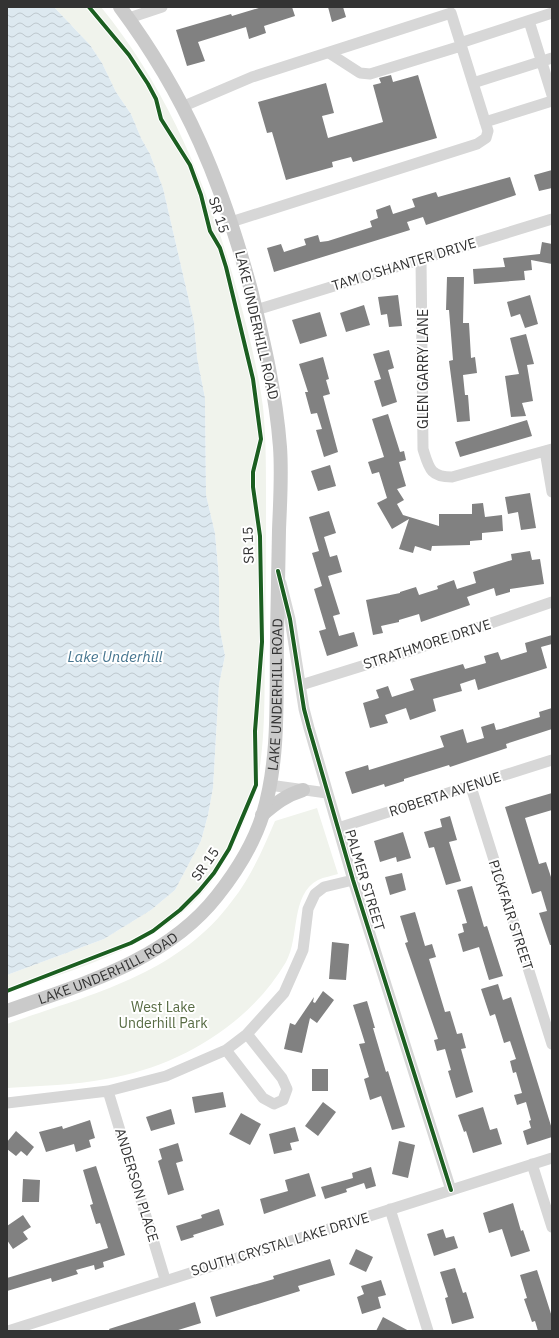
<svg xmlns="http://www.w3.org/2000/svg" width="559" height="1338" font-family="'IBM Plex Sans',sans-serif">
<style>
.green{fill:#f0f3ec}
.water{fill:url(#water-waves)}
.building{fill:#818181}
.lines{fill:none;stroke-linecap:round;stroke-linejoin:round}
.minor{stroke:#d7d7d7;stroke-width:11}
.major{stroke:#cacaca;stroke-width:14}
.cycleway-casing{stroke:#fff;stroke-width:6}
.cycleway{stroke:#1b5e20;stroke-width:4}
.labels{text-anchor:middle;stroke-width:4;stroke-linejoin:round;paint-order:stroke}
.street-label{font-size:14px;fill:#333;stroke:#fff}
.park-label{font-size:14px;fill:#576b43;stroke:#fff}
.water-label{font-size:15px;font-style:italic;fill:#46758f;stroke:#fff}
</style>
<defs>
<pattern id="water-waves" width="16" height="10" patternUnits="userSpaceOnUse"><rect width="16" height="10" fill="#dde9f0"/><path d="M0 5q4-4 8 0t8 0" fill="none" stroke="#bec8ce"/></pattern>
</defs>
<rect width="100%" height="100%" fill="#fff"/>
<path class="green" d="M54 7H101C169 90 210 192 238 294 248 331 258 369 263 407 266 436 266 466 266 495 266 541 266 588 265 634 264 681 267 746 255 791 247 819 232 851 216 875 170 944 81 967 7 993V975L104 939 151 910 175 890 201 841 208 815 213 788 219 684 225 656 219 625V578L215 533 206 495 205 398 197 357 194 322 163 188 150 154 141 138 131 114 116 92 102 63 90 45Z
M317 808 338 874C332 876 324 877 318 880 290 895 300 937 286 962 249 1025 178 1067 106 1079 74 1085 40 1086 7 1088V1024C88 995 178 975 232 901 251 877 263 849 275 821Z"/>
<path class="water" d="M7 7H54L90 45 102 63 116 92 131 114 141 138 150 154 163 188 194 322 197 357 205 398 206 495 215 533 219 578V625L225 656 219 684 213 788 208 815 201 841 175 890 151 910 104 939 7 975Z"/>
<path class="building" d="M262 7H292L295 16 264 26 266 33 249 39 246 27 198 42 205 61 187 66 176 30 231 14 232 16Z
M328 7H343L346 17 332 22Z
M391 75 393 82 418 75 437 138 353 162 351 157 332 162 333 167 286 180 272 132 267 133 258 102 326 83 334 113 322 116 328 138 383 122 373 85 381 83 379 78Z
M552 170V188L539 191 534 175Z
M510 177 516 195 426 225 423 217 407 222 410 230 274 272 267 248 281 244 284 252 306 245 304 239 318 235 320 242 328 241 372 227 370 221 378 218 376 210 390 205 393 214 415 207 412 199 436 192 438 197Z
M542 242 552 244V264L531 260 532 270 524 271 525 280 474 284 473 269 505 267 503 258 540 254Z
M447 277H464L463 323H469L471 358 475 357 477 373 463 375 465 395H468L470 421 457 422 449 361 453 360 449 310H446Z
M398 295 402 326 389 327 387 314 381 315 378 297Z
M530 295 538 324 525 328 520 314 511 317 507 302Z
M364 305 370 325 346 332 340 313Z
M320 312 327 336 300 344 292 320Z
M526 334 534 364 527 365 533 401 522 403 526 416 511 417 505 376 519 374 510 338Z
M389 350 394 368 388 370 397 402 382 407 374 381 381 379 373 354Z
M323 357 329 379 326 380 330 394 323 396 338 452 324 457 316 430 322 429 317 413 311 414 305 392H308L299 364Z
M388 414 400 452 404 451 406 460 399 462 406 486 397 489 404 500 397 504 403 515 439 526V514H472V504L483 503 485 517 502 515 503 531 482 533V540L470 541V545L432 546 431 551 415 546 413 553 399 549 409 519 392 529 377 503 387 498 379 472 372 474 368 462 384 457 372 419Z
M527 420 532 436 460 457 455 442Z
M330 465 336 486 318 491 311 471Z
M530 493 536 528 521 530 518 512 508 514 505 497Z
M329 511 336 533 324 537 330 557 337 555 342 572 328 576 340 614 333 616 339 636 354 632 358 646 327 656 319 631 326 629 314 589 322 586 312 553 319 551 309 517Z
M530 551 532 560 540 559 544 584 510 589V592L496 596 494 588 467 597 470 605 421 622 419 614 399 620V622L381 626 383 633 373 635 366 600 400 593V592L416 587 419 595 438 589 437 586 454 580 457 589 476 583 473 572 512 560 511 554Z
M552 635V644L541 647 547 668 478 690 475 679 460 684 462 691 433 699 436 711 410 720 406 708 385 715 388 723 370 728 363 703 379 698 376 690 388 686 392 697 414 690 410 679 463 664 465 669 486 663 484 656 498 652 501 660 527 652 525 643Z
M552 708V729L506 744 507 748 450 767 449 765 404 779V781L385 787 384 784 352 794 345 772 368 765 369 770 444 747 440 736 463 729 467 743 484 738 481 727 494 723 496 730 501 729 540 717 539 712Z
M552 793V810L525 818 539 864 546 862 552 880V945H550L539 913 547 911 541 891 532 894 505 807Z
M450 816 457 840 449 842 461 881 446 885 434 847 429 848 424 832 442 827 440 819Z
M403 832 411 858 397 862 396 857 380 862 374 841Z
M402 873 406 890 390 895 385 877Z
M472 886 484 927 487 926 503 976 489 980 479 947 463 952 458 934 464 932 462 924 467 923 457 890Z
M415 912 425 946 432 944 436 957 429 959 445 1012 450 1011 457 1034 462 1033 466 1048 461 1049 473 1092 456 1098 448 1071 451 1070 445 1049 437 1051 434 1040 438 1039 405 943 408 942 400 916Z
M332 942 349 944 346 980 329 979Z
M498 984 503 1000 511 997 552 1129V1137L527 1145 523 1131 531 1128 529 1121 531 1120 526 1102 517 1105 514 1095 522 1093 516 1072 513 1073 510 1061 516 1059 510 1041 504 1043 495 1014 490 1016 481 989Z
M323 991 334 1000 317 1023 310 1018 302 1053 284 1049 290 1023 295 1025 314 997 313 1002 315 1003Z
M367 1001 375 1028H373L386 1072 388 1071 405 1127 392 1130 381 1096 370 1100 364 1079 369 1077 359 1044 365 1043 353 1005Z
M312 1069H328V1091H312Z
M223 1092 226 1107 195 1113 192 1097Z
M323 1102 336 1112 318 1136 305 1126Z
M483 1107 490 1130 497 1128 502 1144 473 1153 466 1131 464 1132 458 1115Z
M171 1109 175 1124 151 1131 146 1117Z
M241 1113 261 1124 250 1145 229 1134Z
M90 1120 95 1138 89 1140 91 1147 76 1152 74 1144 46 1152 39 1132 62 1126 63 1129Z
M295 1127 299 1141 290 1143 292 1150 274 1154 269 1134Z
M16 1131 34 1147 27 1156 21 1151 16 1156 7 1149V1142Z
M399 1141 415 1145 408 1178 392 1174Z
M178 1143 183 1161 176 1163 184 1190 168 1195 158 1161 162 1159 159 1149Z
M96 1166 125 1255 103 1262 104 1267 95 1270 94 1265 76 1270 78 1274 52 1282 51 1278 7 1291V1278L108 1248 100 1223 96 1224 90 1205 93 1204 83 1170Z
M371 1167 376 1186 366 1189 364 1183 346 1189 347 1192 325 1199 321 1187 353 1178 352 1173Z
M309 1173 316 1196 264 1214 260 1199 288 1191 285 1180Z
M23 1179 40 1180 39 1202H22Z
M513 1203 521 1231 523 1230 530 1251 511 1257 502 1229 489 1233 483 1213Z
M219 1209 224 1225 193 1235 194 1237 181 1241 176 1226 202 1218 201 1215Z
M23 1215 31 1227 23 1232 28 1239 13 1249 7 1240V1226Z
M443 1229 446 1238 454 1236 458 1248 434 1256 427 1234Z
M356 1249 373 1257 366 1272 349 1264Z
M330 1259 335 1275 298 1286 300 1291 216 1317 210 1297 274 1279 273 1276Z
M455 1268 463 1293 466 1292 474 1318 452 1324 445 1298 448 1297 440 1272Z
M537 1270 552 1317V1331H538L535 1321 532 1322 524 1299 527 1298 520 1275Z
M381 1280 386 1295 378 1297 381 1308 362 1314 357 1297 364 1294 361 1286Z
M195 1302 201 1323 175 1331H110L109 1329Z
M383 1317 409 1331H376Z"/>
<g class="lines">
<path class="minor" d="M129 18 162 7
M529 21 552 95
M460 43 552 13
M329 53 360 73 370 74 461 46
M473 83 552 58
M184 106 252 77 451 13 488 131 486 138 477 144 231 222
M485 122 552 101
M421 259 423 449C429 468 430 477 452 477L552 449
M256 310 552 219
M545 451 552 492
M281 583 290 619 304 709 309 728 353 880 451 1190
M301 685 407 652 552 602
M269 785 327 793
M471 787 552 1044
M338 828 552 760
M226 1050 263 1098 274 1104 283 1100 287 1089 282 1078 247 1034
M108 1091 165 1279
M7 1103 108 1091 166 1076 226 1050 247 1034 284 993 303 950 308 909 315 894 324 887 353 880
M532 1164 552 1227
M390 1209 428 1331
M8 1331 552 1158"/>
<g class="major">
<path d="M262 815C275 804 286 795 303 790"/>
<path id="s1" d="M7 1011C82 984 166 961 217 896 236 872 254 843 263 814 280 758 276 695 277 637 278 601 278 566 279 530 280 503 282 475 280 447 276 394 264 342 251 290 222 183 187 97 120 7"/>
</g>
<defs>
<path id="cycleway" d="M278 571 290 619 304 709 309 728 353 880 451 1190
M7 991 131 943 153 931 180 910 199 891 214 873 229 849 256 785 255 731 262 642 260 536 253 487V472L261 439 253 379 226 267 220 248 210 231 201 195 190 165 161 119 156 99 148 84 129 55 89 7"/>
</defs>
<use href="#cycleway" class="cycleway-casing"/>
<use href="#cycleway" class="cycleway"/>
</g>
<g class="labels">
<g class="street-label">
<text transform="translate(219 215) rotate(72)" y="5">SR 15</text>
<text transform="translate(404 264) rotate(-17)" y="5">TAM O'SHANTER DRIVE</text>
<text transform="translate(257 325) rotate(77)" y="5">LAKE UNDERHILL ROAD</text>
<text transform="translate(423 369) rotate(-90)" y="5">GLEN GARRY LANE</text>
<text transform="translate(248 545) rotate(-92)" y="5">SR 15</text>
<text transform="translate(427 644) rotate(-18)" y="5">STRATHMORE DRIVE</text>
<text dy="5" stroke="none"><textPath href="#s1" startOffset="458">LAKE UNDERHILL ROAD</textPath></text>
<text transform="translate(445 794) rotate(-18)" y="5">ROBERTA AVENUE</text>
<text transform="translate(205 864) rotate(-55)" y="5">SR 15</text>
<text transform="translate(365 880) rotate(73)" y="5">PALMER STREET</text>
<text transform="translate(511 915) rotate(72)" y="5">PICKFAIR STREET</text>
<text dy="5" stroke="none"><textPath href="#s1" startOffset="110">LAKE UNDERHILL ROAD</textPath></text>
<text transform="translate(137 1185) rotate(73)" y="5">ANDERSON PLACE</text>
<text transform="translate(280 1244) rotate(-17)" y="5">SOUTH CRYSTAL LAKE DRIVE</text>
</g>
<g class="park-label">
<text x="163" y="1012">West Lake<tspan x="163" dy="16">Underhill Park</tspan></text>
</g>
<g class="water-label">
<text x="115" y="662">Lake Underhill</text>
</g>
</g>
<rect width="559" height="1338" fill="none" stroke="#333333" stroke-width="16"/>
</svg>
